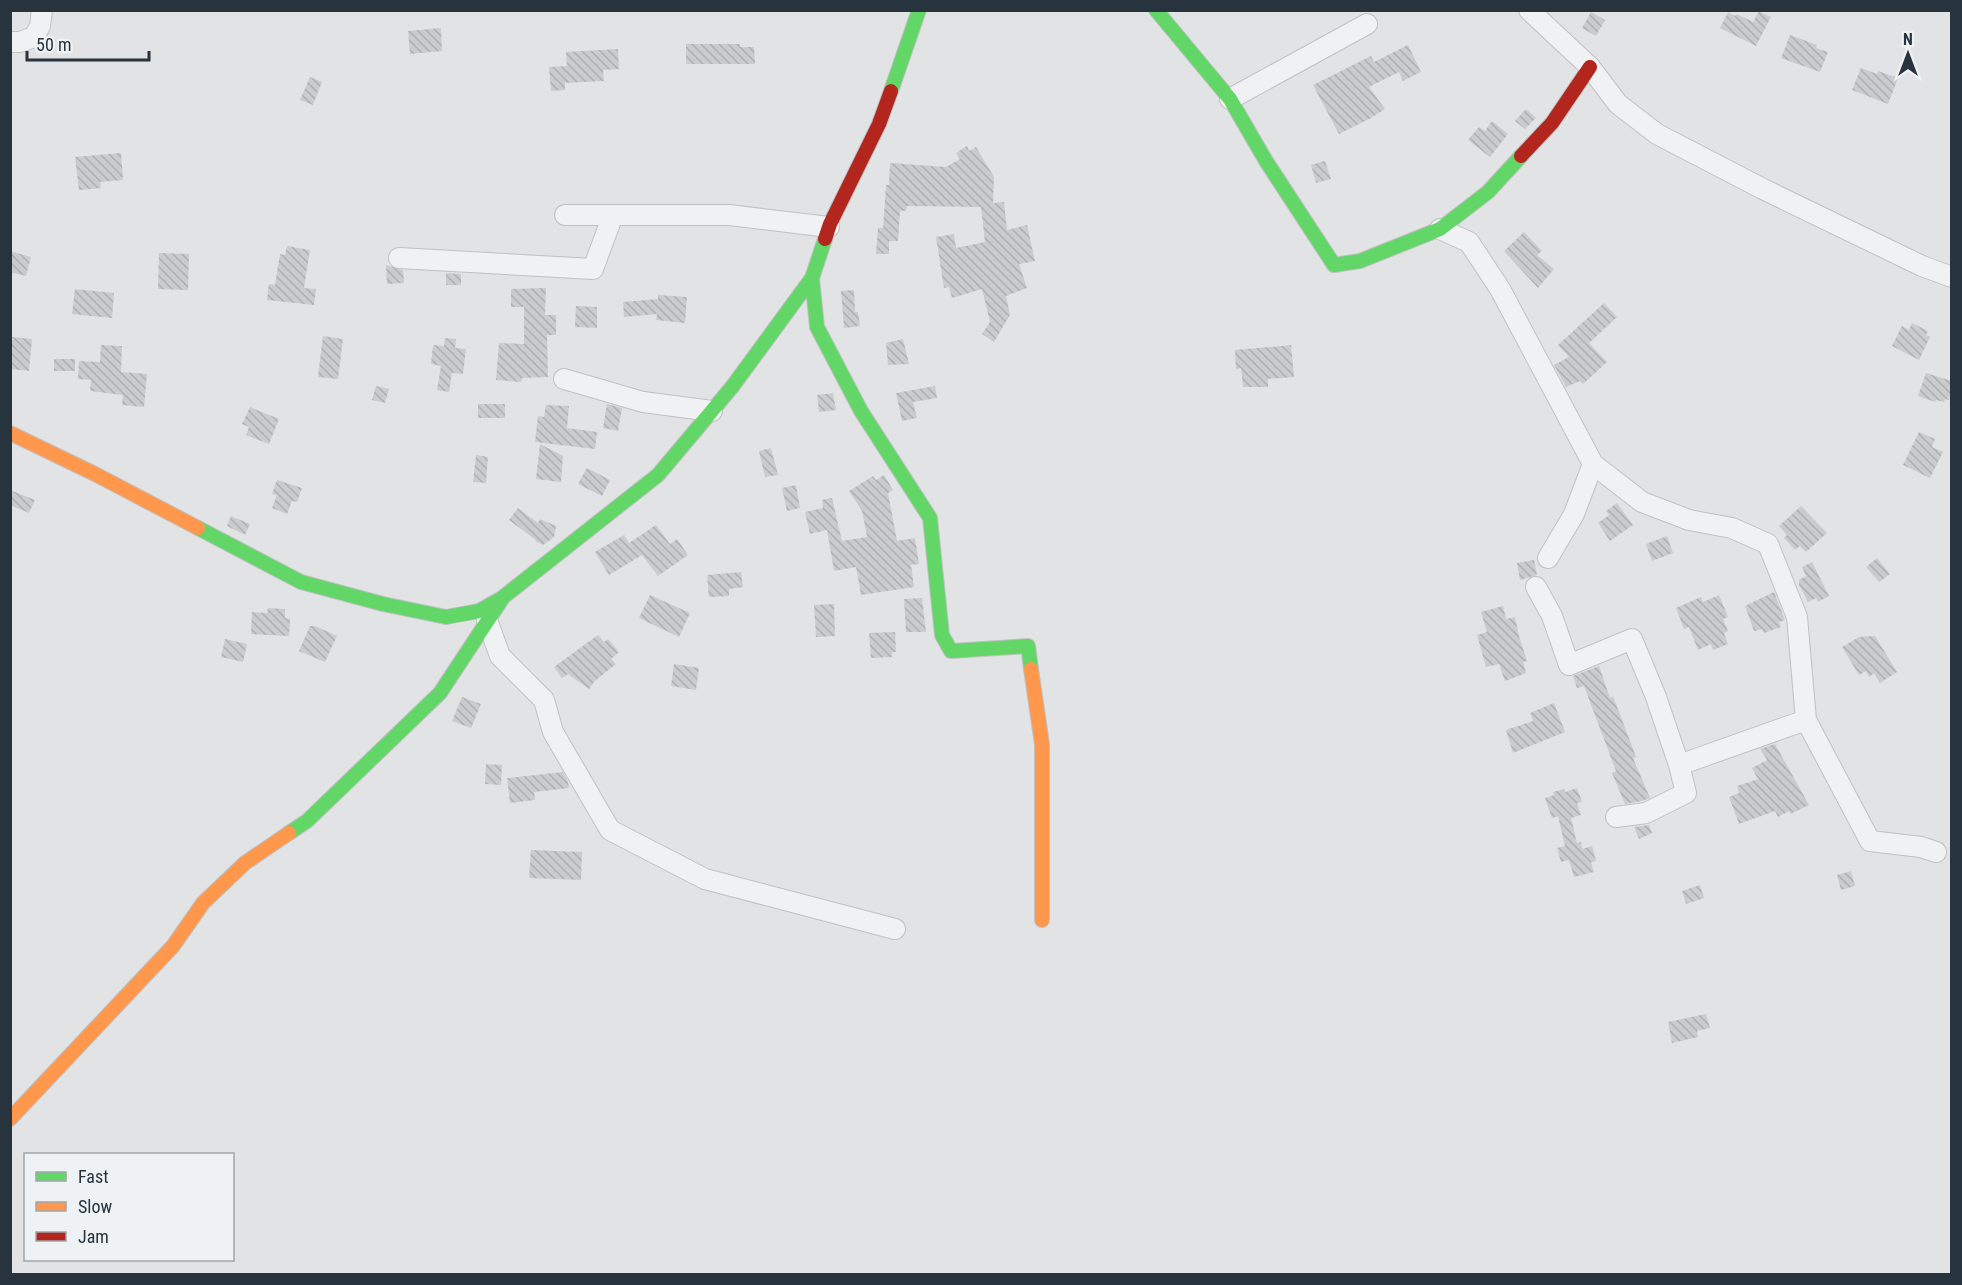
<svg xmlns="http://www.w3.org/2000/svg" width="1962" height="1285" font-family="'Roboto Condensed',sans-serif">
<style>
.building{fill:url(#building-back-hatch)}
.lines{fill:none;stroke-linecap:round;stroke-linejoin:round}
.street-casing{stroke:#bfc1c3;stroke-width:22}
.fast-casing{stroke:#bfc1c3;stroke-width:16}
.slow-casing{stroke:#bfc1c3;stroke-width:16}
.jam-casing{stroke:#bfc1c3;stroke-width:16}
.street{stroke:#f0f1f2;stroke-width:20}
.fast{stroke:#63d668;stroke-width:14}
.slow{stroke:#ff974d;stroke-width:14}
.jam{stroke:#b3261e;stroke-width:14}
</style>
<defs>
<pattern id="building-back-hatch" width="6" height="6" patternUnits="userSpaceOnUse" patternTransform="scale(1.5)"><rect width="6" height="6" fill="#c9cbcd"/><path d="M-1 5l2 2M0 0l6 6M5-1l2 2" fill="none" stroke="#adafb1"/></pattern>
</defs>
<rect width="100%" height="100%" fill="#e1e3e5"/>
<path class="building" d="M1759 11 1771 17 1756 46 1720 28 1728 12 1735 16 1737 14 1753 22Z
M1591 12 1605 20 1596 36 1582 28Z
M441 28 442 51 410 54 408 31Z
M1790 35 1817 45 1816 48 1828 52 1820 72 1781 58Z
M686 44H740V47H754L755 64H686Z
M1408 45 1421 72 1403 81 1399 72 1369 87 1385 109 1371 118 1339 134 1313 85 1371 56 1374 62Z
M618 49 619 69 603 70 604 81 565 83V90L551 91 549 67 567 66 566 52Z
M1861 68 1877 74 1878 71 1898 78 1888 104 1852 90Z
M310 77 322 82 313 105 300 100Z
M1526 109 1536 118 1525 129 1515 121Z
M1492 121 1508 134 1490 157 1468 140 1479 127 1485 131Z
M967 146 969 151 976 147 994 177 993 203 1004 202 1007 230 1027 225 1035 261 1019 264 1027 288 1006 296 1010 315 994 342 982 334 990 322 982 289 952 298 949 287 944 288 936 237 954 234 956 248 985 242 981 207 907 206 906 211H900L898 241H889V254H876L878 228H883L886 185H889L890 163 946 167 960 159 956 153Z
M121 153 123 180 100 182 101 188 79 190 75 157Z
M1325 161 1331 179 1316 183 1311 165Z
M1524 232 1542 251 1537 255 1554 269 1538 288 1504 251Z
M287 246 310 250 304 288 316 289 314 305 267 300 269 284 275 285 280 254 285 255Z
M10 251 31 257 26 276 10 272Z
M159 253 189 254 188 290 158 289Z
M386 265 403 270 404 283 387 284Z
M446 273 461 274V285H446Z
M546 288 545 315H556V335H547L548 377 522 378 521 382 496 380 499 343 524 344V307H511V289Z
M75 289 114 293 112 318 72 314Z
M854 290 855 312H858L860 326 844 328 841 291Z
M658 295 687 297 685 323 656 320 657 314 624 317 623 302 658 299Z
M1604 303 1617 317 1589 343 1607 362 1583 384 1580 381 1566 387 1554 365 1569 357 1558 345Z
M576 306 597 307V328L575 327Z
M1912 323 1928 331 1926 335 1930 337 1919 360 1892 346 1902 326 1909 330Z
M323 336 343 339 338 379 318 377Z
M12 337 32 339 29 371 10 369Z
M445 338 456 339 455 348 466 349 463 374 452 373 449 392 437 390 441 366 431 364 433 345 444 346Z
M903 339 909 364 888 365 886 343Z
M101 345 122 346 121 372 147 374 144 407 122 405 123 395 90 391 91 380 78 379 79 361 100 362Z
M1291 345 1294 377 1268 379V387H1243L1241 368 1236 369 1235 350Z
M54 359H75V371H54Z
M1926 373 1952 381V392L1949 400 1945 399 1944 402 1936 400 1935 402 1918 396Z
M376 386 389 389 385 403 372 400Z
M935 386 937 398 913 402 917 418 902 421 896 393Z
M833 393 836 410 819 412 817 395Z
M478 404H505V418H478Z
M607 404 622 408 618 431 603 428Z
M546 405 569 406 567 428 597 432 595 449 535 442 538 416 544 417Z
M250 407 279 419 269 444 246 435 249 427 242 424Z
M1919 432 1935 439 1932 447 1943 452 1930 478 1903 465Z
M540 444 563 456 561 482 536 479Z
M771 448 778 475 765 477 759 451Z
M476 455 488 457 486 483 473 482Z
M587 468 610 480 602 496 578 484Z
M884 475 893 490 888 493 897 541 915 538 919 564 911 565 914 587 861 595 856 567 834 571 827 530 810 534 805 512 823 508 822 500 832 498 842 541 867 537 862 511 849 491 873 476 876 480Z
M277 480 302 488 297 502 292 501 287 514 272 508 277 495 272 494Z
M796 485 800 508 787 511 782 488Z
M10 490 35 500 29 513 10 505Z
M1617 503 1633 525 1610 541 1598 523 1609 515 1606 511Z
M1801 506 1827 533 1806 552 1800 546 1795 550 1784 538 1787 535 1779 526Z
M518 508 538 523 540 519 556 526 554 537 543 545 535 541 536 540 509 520Z
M231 516 250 524 245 535 227 526Z
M656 525 670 544 677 539 688 555 658 576 642 555 609 575 595 552 624 535 629 543Z
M1667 536 1673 553 1652 561 1646 544Z
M1877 558 1890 574 1879 582 1866 567Z
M1534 560 1537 575 1520 580 1517 563Z
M1812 562 1829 596 1818 602 1816 598 1808 602 1799 585V580L1806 576 1802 567Z
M741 572 743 587 729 589V596L709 597 707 575Z
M1774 592 1785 620 1779 622 1781 627 1764 633 1762 629 1754 631 1745 606Z
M650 595 690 613 679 637 639 618Z
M1719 595 1728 617 1723 619 1728 631 1724 633 1728 644 1713 650 1711 644 1698 650 1689 627 1684 629 1676 608 1701 597 1703 602Z
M922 598 926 632H906L904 599Z
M834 604 835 636 816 637 814 605Z
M1503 606 1506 619 1515 617 1519 636 1527 661 1523 662 1526 673 1505 681 1499 664 1486 667 1477 635 1487 632 1481 612Z
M268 608 285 609V618L290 619 289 636 251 634 252 612 267 613Z
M310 626H315L337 636 325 662 299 651Z
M895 632 896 652H892V657L871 658 869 633Z
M598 635 604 642 608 639 619 652 611 659 616 664 595 681 589 689 568 674 562 678 554 667Z
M1875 636 1897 672 1880 683 1874 673 1869 677 1866 671 1859 675 1842 647 1859 637Z
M225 639 247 644 243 662 221 657Z
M674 664 699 668 696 690 671 686Z
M1599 666 1610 698 1613 696 1636 757 1633 758 1650 798 1642 801 1625 804 1612 773 1616 771 1584 686 1577 688 1573 676Z
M462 697 481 704 471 728 452 721Z
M1554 703 1565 732 1513 753 1506 730 1533 721 1530 713Z
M1775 744 1809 805 1790 814 1789 811 1778 817 1775 811 1739 824 1729 797 1739 793 1737 786 1758 779 1752 768 1767 760 1760 749Z
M486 764 502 765 501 785 485 784Z
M563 772 568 782 569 788 534 792 535 800 510 803 507 778Z
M1577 788 1582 802 1577 803 1581 815 1571 818 1577 843 1581 842 1582 849 1592 846 1596 861 1591 862 1594 872 1574 877 1569 860 1561 862 1557 848 1565 846 1558 816 1552 818 1545 798 1554 795 1553 792 1564 789 1565 792Z
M1649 825 1652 833 1639 839 1634 827Z
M531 850 582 852 581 880 529 878Z
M1851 871 1855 886 1841 890 1837 875Z
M1700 885 1704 898 1686 904 1682 891Z
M1706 1014 1710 1028 1697 1031 1698 1037 1672 1043 1668 1022Z"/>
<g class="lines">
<defs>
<path id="street" d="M1529 10 1590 67 1618 104 1657 134 1763 189 1922 266 1952 277
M10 42H20L34 37 40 26 42 10
M1230 99 1367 24
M565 215H729L829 227
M1440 229 1469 242 1500 289 1593 464 1574 514 1548 558
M399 258 593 269 613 215
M564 379 643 402 712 411
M1593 464 1642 502 1689 520 1732 528 1768 544 1797 617 1806 720 1679 765 1686 793 1646 813 1616 817
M1536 587 1552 616 1569 665 1632 639 1656 697 1679 765
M487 620 500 656 544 700 553 732 610 830 705 879 895 929
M1806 720 1870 841 1921 847 1936 852"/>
<path id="fast" d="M1156 10 1230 99 1266 161 1334 265 1360 261 1440 229 1488 192 1521 156
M891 91 919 10
M812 278 817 327 861 411 930 518 942 635 951 651 1028 646 1031 669
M198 528 301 582 383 604 446 617 479 611 502 598 658 475 732 387 812 278 825 239
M289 833 307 821 440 693 502 599"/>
<path id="slow" d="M10 433 95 474 198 528
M1031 669 1042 744V920
M10 1119 173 946 203 903 245 863 289 833"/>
<path id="jam" d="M1521 156 1552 123 1590 67
M825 239 830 224 879 124 891 91"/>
</defs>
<use href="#street" class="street-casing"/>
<use href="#fast" class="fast-casing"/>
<use href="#slow" class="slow-casing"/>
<use href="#jam" class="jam-casing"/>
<use href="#street" class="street"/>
<use href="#fast" class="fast"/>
<use href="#slow" class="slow"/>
<use href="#jam" class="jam"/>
</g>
<rect width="1962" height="1285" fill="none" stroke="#28343d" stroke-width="24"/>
<rect x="24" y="1153" width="210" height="108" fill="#eef2f5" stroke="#9fa6ab" stroke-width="1.5"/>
<rect x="36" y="1172" width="30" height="9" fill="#63d668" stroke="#9fa6ab" stroke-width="1.5"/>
<text x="78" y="1183" font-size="18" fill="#28343d">Fast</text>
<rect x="36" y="1202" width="30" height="9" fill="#ff974d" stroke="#9fa6ab" stroke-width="1.5"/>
<text x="78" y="1213" font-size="18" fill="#28343d">Slow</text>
<rect x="36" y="1232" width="30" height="9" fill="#b3261e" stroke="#9fa6ab" stroke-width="1.5"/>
<text x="78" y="1243" font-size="18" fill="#28343d">Jam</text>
<g transform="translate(1908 54)" stroke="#eef2f5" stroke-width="4.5" paint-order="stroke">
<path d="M0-4.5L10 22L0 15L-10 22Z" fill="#28343d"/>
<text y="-9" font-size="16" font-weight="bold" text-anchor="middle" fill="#28343d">N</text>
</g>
<path d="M27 51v9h122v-9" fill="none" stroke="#28343d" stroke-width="3"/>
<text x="36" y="51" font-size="18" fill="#28343d" stroke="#eef2f5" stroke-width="4.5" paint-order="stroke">50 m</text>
</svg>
